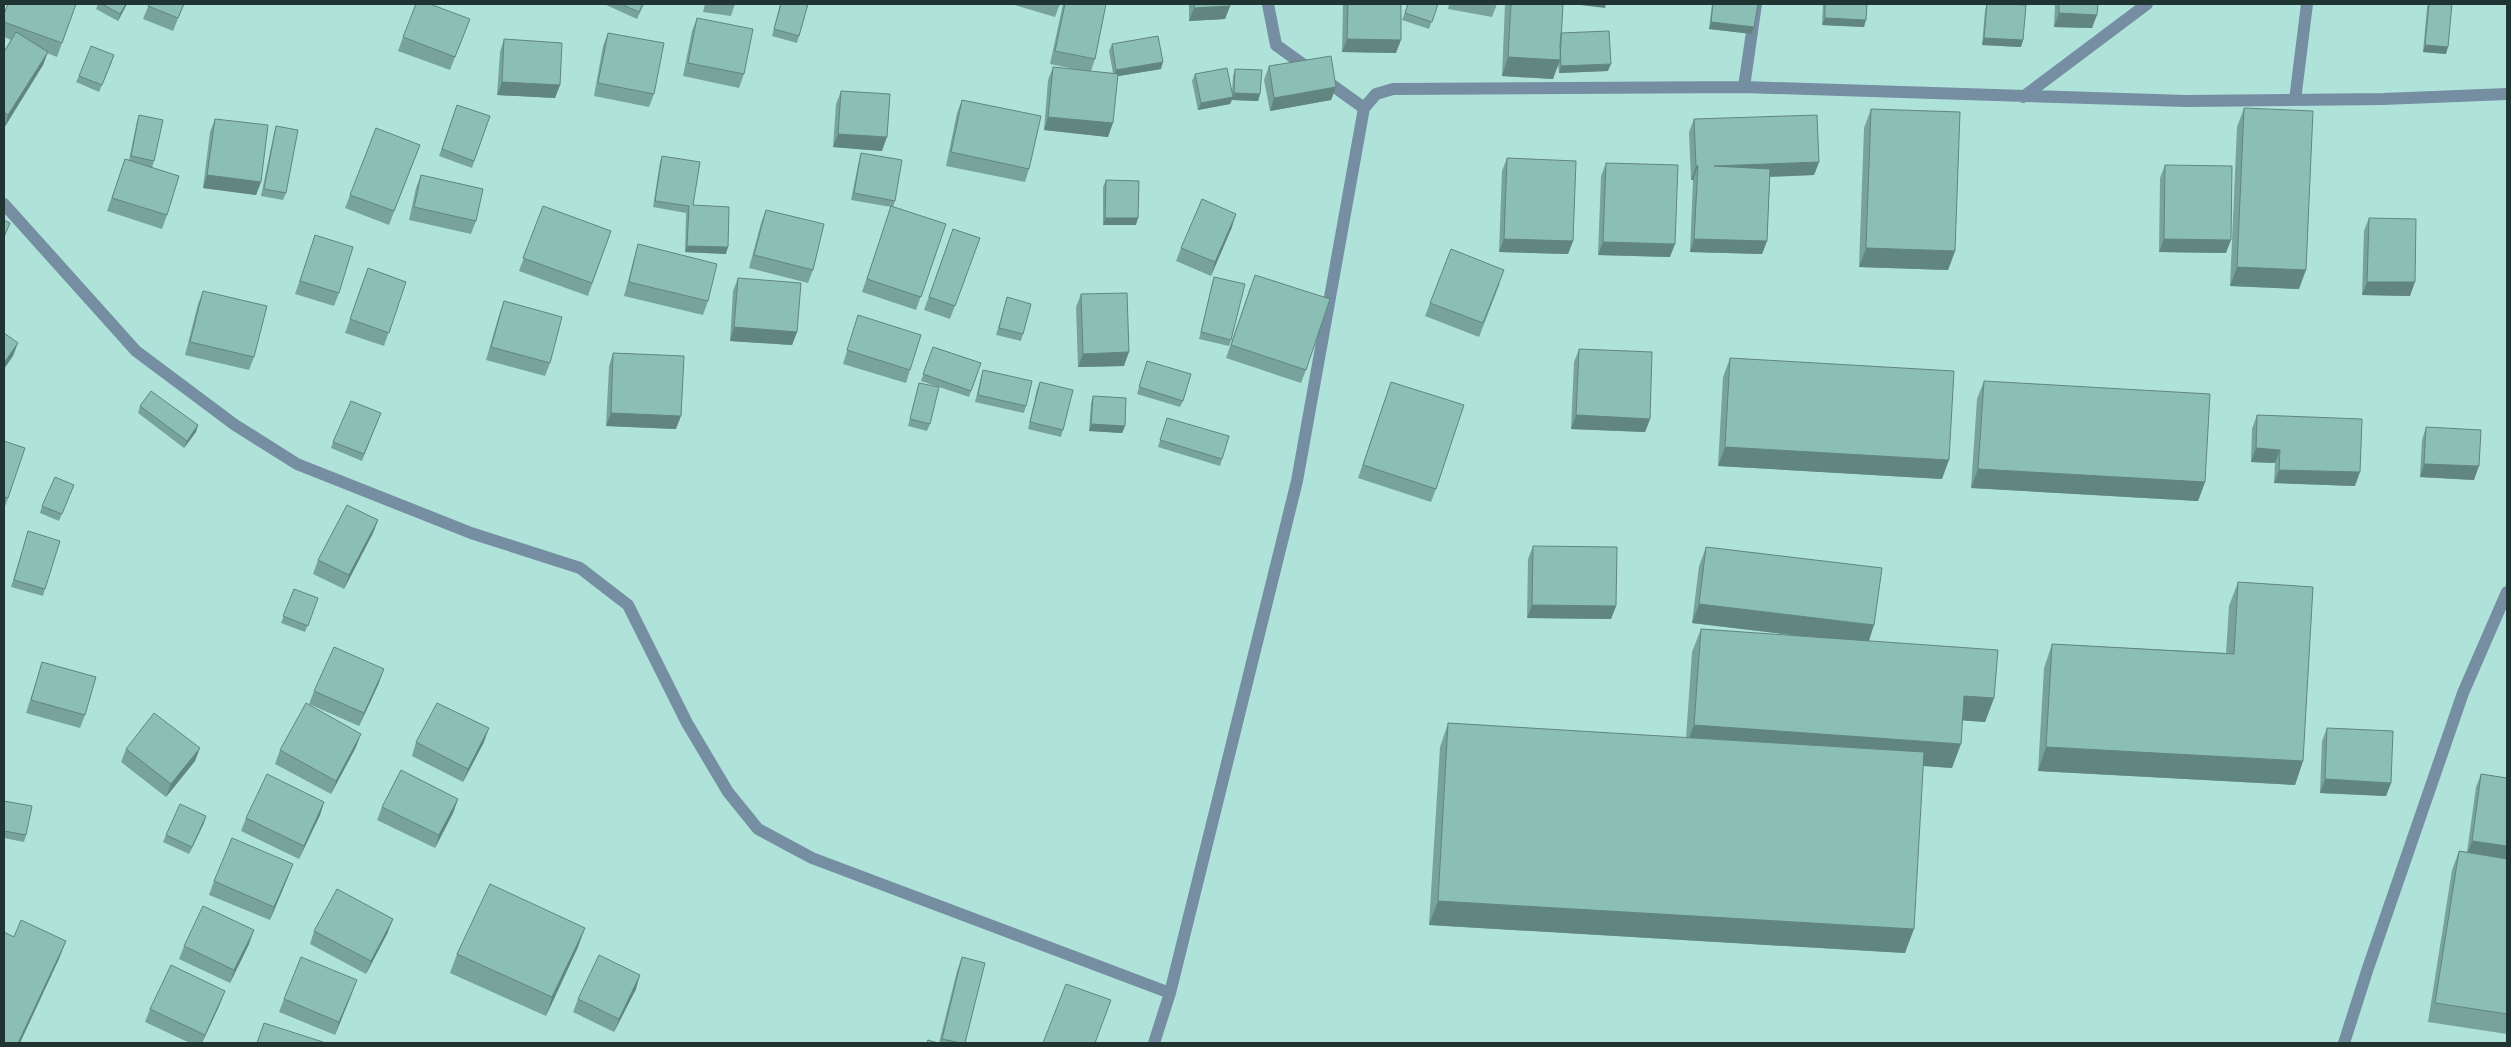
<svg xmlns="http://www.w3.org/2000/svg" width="2511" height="1047" font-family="Rubik,sans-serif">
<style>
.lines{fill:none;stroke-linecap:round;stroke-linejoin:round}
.minor{stroke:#768ea2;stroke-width:12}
.wall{fill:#78a39c}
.shaded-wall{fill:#61857f}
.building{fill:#8bbeb5;stroke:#61857f}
</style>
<rect width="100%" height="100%" fill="#afe3da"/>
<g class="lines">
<path class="minor" d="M1268 4 1276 45 1364 108
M1744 87 1756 4
M2023 97 2147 4
M2295 100 2307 4
M4 204 136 351 235 425 297 464 471 533 580 568 628 605 687 723 728 792 758 829 812 858 1170 993
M1154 1043 1170 993 1297 481 1364 108 1376 94 1393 89 1744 87 2186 101 2383 99 2507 94
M2344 1043 2368 968 2463 693 2507 592"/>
</g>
<path class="wall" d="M76 4 57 57 47 53 43 65 4 128V52L11 40 4 37V14Z
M98 4H127L118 21 96 9Z
M149 4H184L173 31 143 19Z
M604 4H644L637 19Z
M705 4H735L731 16 703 12Z
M780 4H808L797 43 772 36Z
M1011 4H1060L1055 17Z
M1063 4H1106L1095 59 1091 71 1113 73 1109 51 1112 44 1161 69 1118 76 1108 137 1044 130 1048 80 1053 67 1074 69 1050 64Z
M1189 4H1230V6L1225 19 1189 21Z
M1343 4H1401L1396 53 1342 52Z
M1408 4H1438L1429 29 1402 20Z
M1449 4H1497L1492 17 1448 9Z
M1505 4H1563L1561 33 1608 71 1559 73 1558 64 1553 79 1502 76Z
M1712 4H1758L1752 34 1709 29Z
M1823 4H1867L1864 27 1822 25Z
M1987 4 2023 40 2021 47 1982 45 1985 10Z
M2055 4H2098L2092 28 2054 27Z
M2428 4H2452L2446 54 2423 52 2427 7Z
M697 18 744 74 739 88 683 76 692 31Z
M470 19 450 70 398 51 403 37Z
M608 33 654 94 649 107 594 96 603 46Z
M504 39 560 85 555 98 497 95 500 52Z
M112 62 99 92 76 82 79 76Z
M1269 66 1336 87 1331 100 1270 111 1264 80Z
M1235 69 1260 94 1258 101 1232 100 1230 104 1198 110 1192 81 1195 74 1232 93 1233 76Z
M841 91 882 151 833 147 836 104Z
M962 100 1029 169 1025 182 946 166 957 113Z
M457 105 490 116 472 168 439 156Z
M2244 108 2299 289 2230 286 2237 127Z
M1871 109 1955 251 1948 270 1859 267 1864 128Z
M139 115 154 161 152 168 167 215 162 229 107 211 125 159 129 160 137 121Z
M215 119 261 182 256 195 203 188 210 132Z
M1694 119 1819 162 1814 175 1770 177 1767 241 1762 254 1690 252 1693 180H1691L1689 132Z
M276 126 286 193 283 200 261 196 274 133Z
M420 145 389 225 345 208 350 195Z
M861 153 895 201 893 207 946 224 916 310 862 292 891 207 851 200 859 160Z
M662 156 693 205 726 254 685 252 686 213 653 207 660 162Z
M1507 158 1573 241 1568 254 1499 252 1502 171Z
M1606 163 1670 257 1598 255 1601 176Z
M2165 165 2226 253 2159 252 2160 178Z
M421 175 476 221 471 234 409 220 416 188Z
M1106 180 1136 225H1103V187Z
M543 206 611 231 588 296 519 271Z
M766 210 813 270 808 283 749 268 761 223Z
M2369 218 2410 296 2362 295 2364 231Z
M1232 227 1211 276 1176 261 1181 248Z
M953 229 980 238 950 319 924 310Z
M315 235 339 293 334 306 295 294Z
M638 244 708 301 703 315 624 296 634 258Z
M368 268 406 282 384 346 345 333Z
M1214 277 1231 340 1229 346 1199 339 1212 284Z
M738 278 797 332 792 345 730 341 733 291Z
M1500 283 1479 337 1425 316 1430 303Z
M1250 288 1306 370 1301 383 1226 358Z
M203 291 254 357 249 370 185 355 198 304Z
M1081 294 1124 366 1078 367 1076 307Z
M1007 297 1023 334 1021 341 996 335Z
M504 301 550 363 545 376 486 360 499 315Z
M858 315 910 370 906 383 843 364Z
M933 347 981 363 969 397 921 381Z
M1579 349 1650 419 1645 432 1571 429 1574 362Z
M613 353 676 429 606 426 609 366Z
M1730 358 1942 479 1718 466 1723 377Z
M1147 361 1183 401 1180 407 1137 394Z
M983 370 1026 406 1024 413 975 402 981 377Z
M1984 381 2205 482 2198 501 1971 488 1977 399Z
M1040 382 1063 430 1061 437 1028 429 1037 389Z
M1391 382 1436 489 1431 502 1358 478Z
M919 383 930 424 927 431 908 426Z
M1093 396 1125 426 1122 433 1089 431 1091 403Z
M140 406 198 425 196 432 184 448 138 413Z
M381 413 362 461 331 448 333 442Z
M2257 415 2355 486 2274 483 2275 463 2251 462 2252 429Z
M1167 418 1222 459 1220 466 1158 447Z
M2426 427 2474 480 2420 477 2422 440Z
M4 441 8 498 4 509Z
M74 485 59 521 40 513 42 506Z
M378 520 373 533 344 589 313 574 318 560Z
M28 531 45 589 43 596 11 587Z
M1533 546 1616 606 1611 619 1527 618 1528 559Z
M1706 547 1869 641 1994 698 1985 722 1963 720 1952 768 1923 766 1905 953 1429 925 1440 747 1448 723 1686 738 1692 652 1701 629 1808 637 1692 623 1699 566Z
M2238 582 2303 761 2295 785 2038 771 2044 668 2052 644 2226 653 2229 606Z
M294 589 318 598 305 632 281 623Z
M42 662 85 715 80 728 26 713 38 675Z
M379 683 359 726 309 704 314 691Z
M2327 728 2391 783 2386 796 2320 793 2322 741Z
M416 742H484L463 782 412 756Z
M356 747 331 794 275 764 280 750Z
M126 749 195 761 166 797 121 762Z
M2481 774 2507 778V1034L2428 1022 2452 870 2459 851 2467 852 2476 787Z
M458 799 453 813 435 848 377 820 382 807Z
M4 801 26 835 24 842 4 838Z
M324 802 320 815 299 859 241 831 246 818Z
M204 823 189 854 163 842 166 835Z
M288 877 270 920 209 895 214 881Z
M314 931 388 932 366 974 310 944Z
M249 944 230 983 179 959 184 946Z
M578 947 546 1016 450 973 457 954Z
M962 957 965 1043H939L957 971Z
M636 989 614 1032 573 1012 578 999Z
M352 993 335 1035 279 1012 284 999Z
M220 1004 202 1043H190L145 1022 150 1009Z"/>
<path class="shaded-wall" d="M126 4H127L118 21 120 14Z
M1572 4H1606L1605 8Z
M1230 6 1225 19 1189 21 1194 8Z
M2059 13 2097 15 2092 28 2054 27Z
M1825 18 1866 20 1864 27 1822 25Z
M1711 22 1754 27 1752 34 1709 29Z
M1984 38 2023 40 2021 47 1982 45Z
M1347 39 1401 40 1396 53 1342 52Z
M2425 45 2448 47 2446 54 2423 52Z
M48 52 43 65 4 128 8 115Z
M1508 57 1560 60 1553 79 1502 76Z
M1163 62 1161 69 1113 77 1116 70Z
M1611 64 1608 71 1559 73 1561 66Z
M502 82 560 85 555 98 497 95Z
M1336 87 1331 100 1270 111 1274 98Z
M1234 93 1260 94 1258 101 1232 100Z
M1233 97 1230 104 1198 110 1201 103Z
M1048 117 1113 123 1108 137 1044 130Z
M838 134 887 137 882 151 833 147Z
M1819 162 1814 175 1709 179 1714 166Z
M1696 166H1698L1693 180H1691Z
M207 175 261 182 256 195 203 188Z
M1236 214 1232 227 1211 276 1215 262Z
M1105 218H1138L1136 225H1103Z
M1504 239 1573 241 1568 254 1499 252Z
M1694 239 1767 241 1762 254 1690 252Z
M2164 239 2231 240 2226 253 2159 252Z
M1603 242 1675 244 1670 257 1598 255Z
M687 246 728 247 726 254 685 252Z
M1866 248 1955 251 1948 270 1859 267Z
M2237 267 2306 270 2299 289 2230 286Z
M2367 282H2415L2410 296 2362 295Z
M734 327 797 332 792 345 730 341Z
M18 343 13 356 4 369V363Z
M1129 352 1124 366 1078 367 1083 354Z
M611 413 681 416 676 429 606 426Z
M1576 415 1650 419 1645 432 1571 429Z
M1091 424 1125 426 1122 433 1089 431Z
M198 425 196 432 184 448 187 441Z
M1725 447 1949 460 1942 479 1718 466Z
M2256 448 2280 450 2275 463 2251 462Z
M2424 464 2479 466 2474 480 2420 477Z
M1978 469 2205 482 2198 501 1971 488Z
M2279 470 2360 472 2355 486 2274 483Z
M378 520 373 533 344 589 349 575Z
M1699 604 1874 625 1868 644 1692 623Z
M1532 605 1616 606 1611 619 1527 618Z
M384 669 379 683 359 726 364 713Z
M1964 696 1994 698 1985 722 1956 720Z
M1694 725 1961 744 1952 768 1685 748Z
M489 728 484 742 463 782 468 769Z
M361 734 356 747 331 794 336 781Z
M2046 747 2303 761 2295 785 2038 771Z
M200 748 195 761 166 797 171 784Z
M2325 779 2391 783 2386 796 2320 793Z
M458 799 453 813 435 848 439 835Z
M324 802 320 815 299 859 304 846Z
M206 816 204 823 189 854 192 847Z
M2472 841 2507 846V860L2467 854Z
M293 864 288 877 270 920 274 907Z
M1438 901 1914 929 1905 953 1429 925Z
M393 919 388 932 366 974 371 961Z
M585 928 578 947 546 1016 552 997Z
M254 930 249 944 230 983 234 970Z
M66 941 59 959 20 1043H18Z
M640 975 636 989 614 1032 619 1019Z
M357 980 352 993 335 1035 339 1022Z
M225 991 220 1004 202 1043 205 1035Z"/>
<path class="building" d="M8 4H76L62 43 4 22V14Z
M102 4H126L120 14Z
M149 4H184L178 18 148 6Z
M416 4H430L470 19 455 57 403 37Z
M621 4H643L639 12Z
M781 4H808L799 36 774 29Z
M1065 4H1106L1095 59 1055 51Z
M1194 4H1230V6L1194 8Z
M1348 4H1401V40L1347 39Z
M1408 4H1438L1432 22 1405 13Z
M1511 4H1563L1560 60 1508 57Z
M1713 4H1758L1754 27 1711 22Z
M1825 4H1867L1866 20 1825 18Z
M1987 4H2003L2026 5 2023 40 1984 38Z
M2059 4H2098L2097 15 2059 13Z
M2429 4H2452L2448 47 2425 45Z
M697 18 753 29 744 74 688 63Z
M1609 31 1611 64 1561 66 1560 46 1561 33Z
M16 32 48 52 8 115 4 112V52Z
M608 33 664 43 654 94 598 83Z
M1158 36 1163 62 1116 70 1112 44Z
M504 39 562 43 560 85 502 82Z
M91 46 114 55 102 85 79 76Z
M1331 56 1336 87 1274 98 1269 66Z
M1053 67 1118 74 1113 123 1048 117Z
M1227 68 1233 97 1201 103 1195 74Z
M1235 69 1262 70 1260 94 1234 93Z
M841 91 890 94 887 137 838 134Z
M962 100 1041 116 1029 169 951 152Z
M457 105 490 116 474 161 442 149Z
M2244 108 2313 111 2306 270 2237 267Z
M1871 109 1960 112 1955 251 1866 248Z
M139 115 163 120 154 161 131 156Z
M1817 115 1819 162 1714 166 1770 169 1767 241 1694 239 1698 166H1696L1694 119Z
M215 119 268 125 261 182 207 175Z
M276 126 298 130 286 193 264 189Z
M376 128 420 145 394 211 350 195Z
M861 153 902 160 895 201 854 193Z
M662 156 700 162 693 205 729 207 728 247 687 246 689 206 655 201Z
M1507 158 1576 161 1573 241 1504 239Z
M125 159 179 176 167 215 112 198Z
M1606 163 1678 165 1675 244 1603 242Z
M2165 165 2232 166 2231 240 2164 239Z
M421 175 483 189 476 221 414 207Z
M1106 180 1139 181 1138 218H1105Z
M1202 199 1236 214 1215 262 1181 248Z
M543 206 611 231 592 283 523 258Z
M891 206 946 224 921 297 867 279Z
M766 210 824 224 813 270 754 255Z
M2369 218 2416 219 2415 282H2367Z
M4 220 10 223 4 237Z
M953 229 980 238 955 306 929 297Z
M315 235 353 247 339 293 300 281Z
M638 244 717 264 708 301 629 282Z
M1451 249 1504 270 1483 323 1430 303Z
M368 268 406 282 389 333 350 319Z
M1255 275 1330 299 1306 370 1231 345Z
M1214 277 1245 284 1231 340 1201 332Z
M738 278 801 283 797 332 734 327Z
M203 291 267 306 254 357 190 342Z
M1127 293 1129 352 1083 354 1081 294Z
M1007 297 1031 304 1023 334 999 328Z
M504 301 562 317 550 363 491 347Z
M858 315 921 335 910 370 847 350Z
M4 333 18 343 4 363Z
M933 347 981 363 971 391 923 374Z
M1579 349 1652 352 1650 419 1576 415Z
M613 353 684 356 681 416 611 413Z
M1730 358 1954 371 1949 460 1725 447Z
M1147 361 1191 374 1183 401 1139 387Z
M983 370 1032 381 1026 406 978 395Z
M1984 381 2210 394 2205 482 1978 469Z
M1040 382 1073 390 1063 430 1030 422Z
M1391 382 1464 405 1436 489 1363 465Z
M919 383 939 387 930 424 910 419Z
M151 391 198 425 187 441 140 406Z
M1093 396 1126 398 1125 426 1091 424Z
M351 401 381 413 364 454 333 442Z
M2257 415 2362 419 2360 472 2279 470 2280 450 2256 448Z
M1167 418 1229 436 1222 459 1160 440Z
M2426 427 2481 430 2479 466 2424 464Z
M4 441 25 448 8 498 4 497Z
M55 477 74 485 62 514 42 506Z
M347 505 378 520 349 575 318 560Z
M28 531 60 541 45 589 14 580Z
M1533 546 1617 547 1616 606 1532 605Z
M1706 547 1882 568 1874 625 1699 604Z
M2238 582 2313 587 2303 761 2046 747 2052 644 2234 654Z
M294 589 318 598 308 626 283 616Z
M1701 629 1998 650 1994 698 1964 696 1961 744 1694 725Z
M334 647 384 669 364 713 314 691Z
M42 662 96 677 85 715 31 700Z
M306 703 361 734 336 781 280 750Z
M437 703 489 728 468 769 416 742Z
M154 713 200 748 171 784 126 749Z
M1448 723 1924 752 1914 929 1438 901Z
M2327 728 2393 731 2391 783 2325 779Z
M401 770 458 799 439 835 382 807Z
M267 774 324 802 304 846 246 818Z
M2481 774 2507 778V846L2472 841Z
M4 801 32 806 26 835 4 831Z
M180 804 206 816 192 847 166 835Z
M232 838 293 864 274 907 214 881Z
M2459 851 2507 859V1014L2435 1003Z
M490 884 585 928 552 997 457 954Z
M337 889 393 919 371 961 314 931Z
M203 906 254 930 234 970 184 946Z
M21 920 66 941 18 1043H4V932L14 937Z
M599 955 640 975 619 1019 578 999Z
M301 957 357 980 339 1022 284 999Z
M962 957 985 963 965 1043H961L942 1039Z
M171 965 225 991 205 1035 150 1009Z
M1066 984 1111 1000 1095 1043H1043Z
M264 1023 323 1042V1043H257Z
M928 1040 938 1043H927Z"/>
<rect width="2511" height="1047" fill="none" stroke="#203531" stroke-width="10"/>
</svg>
